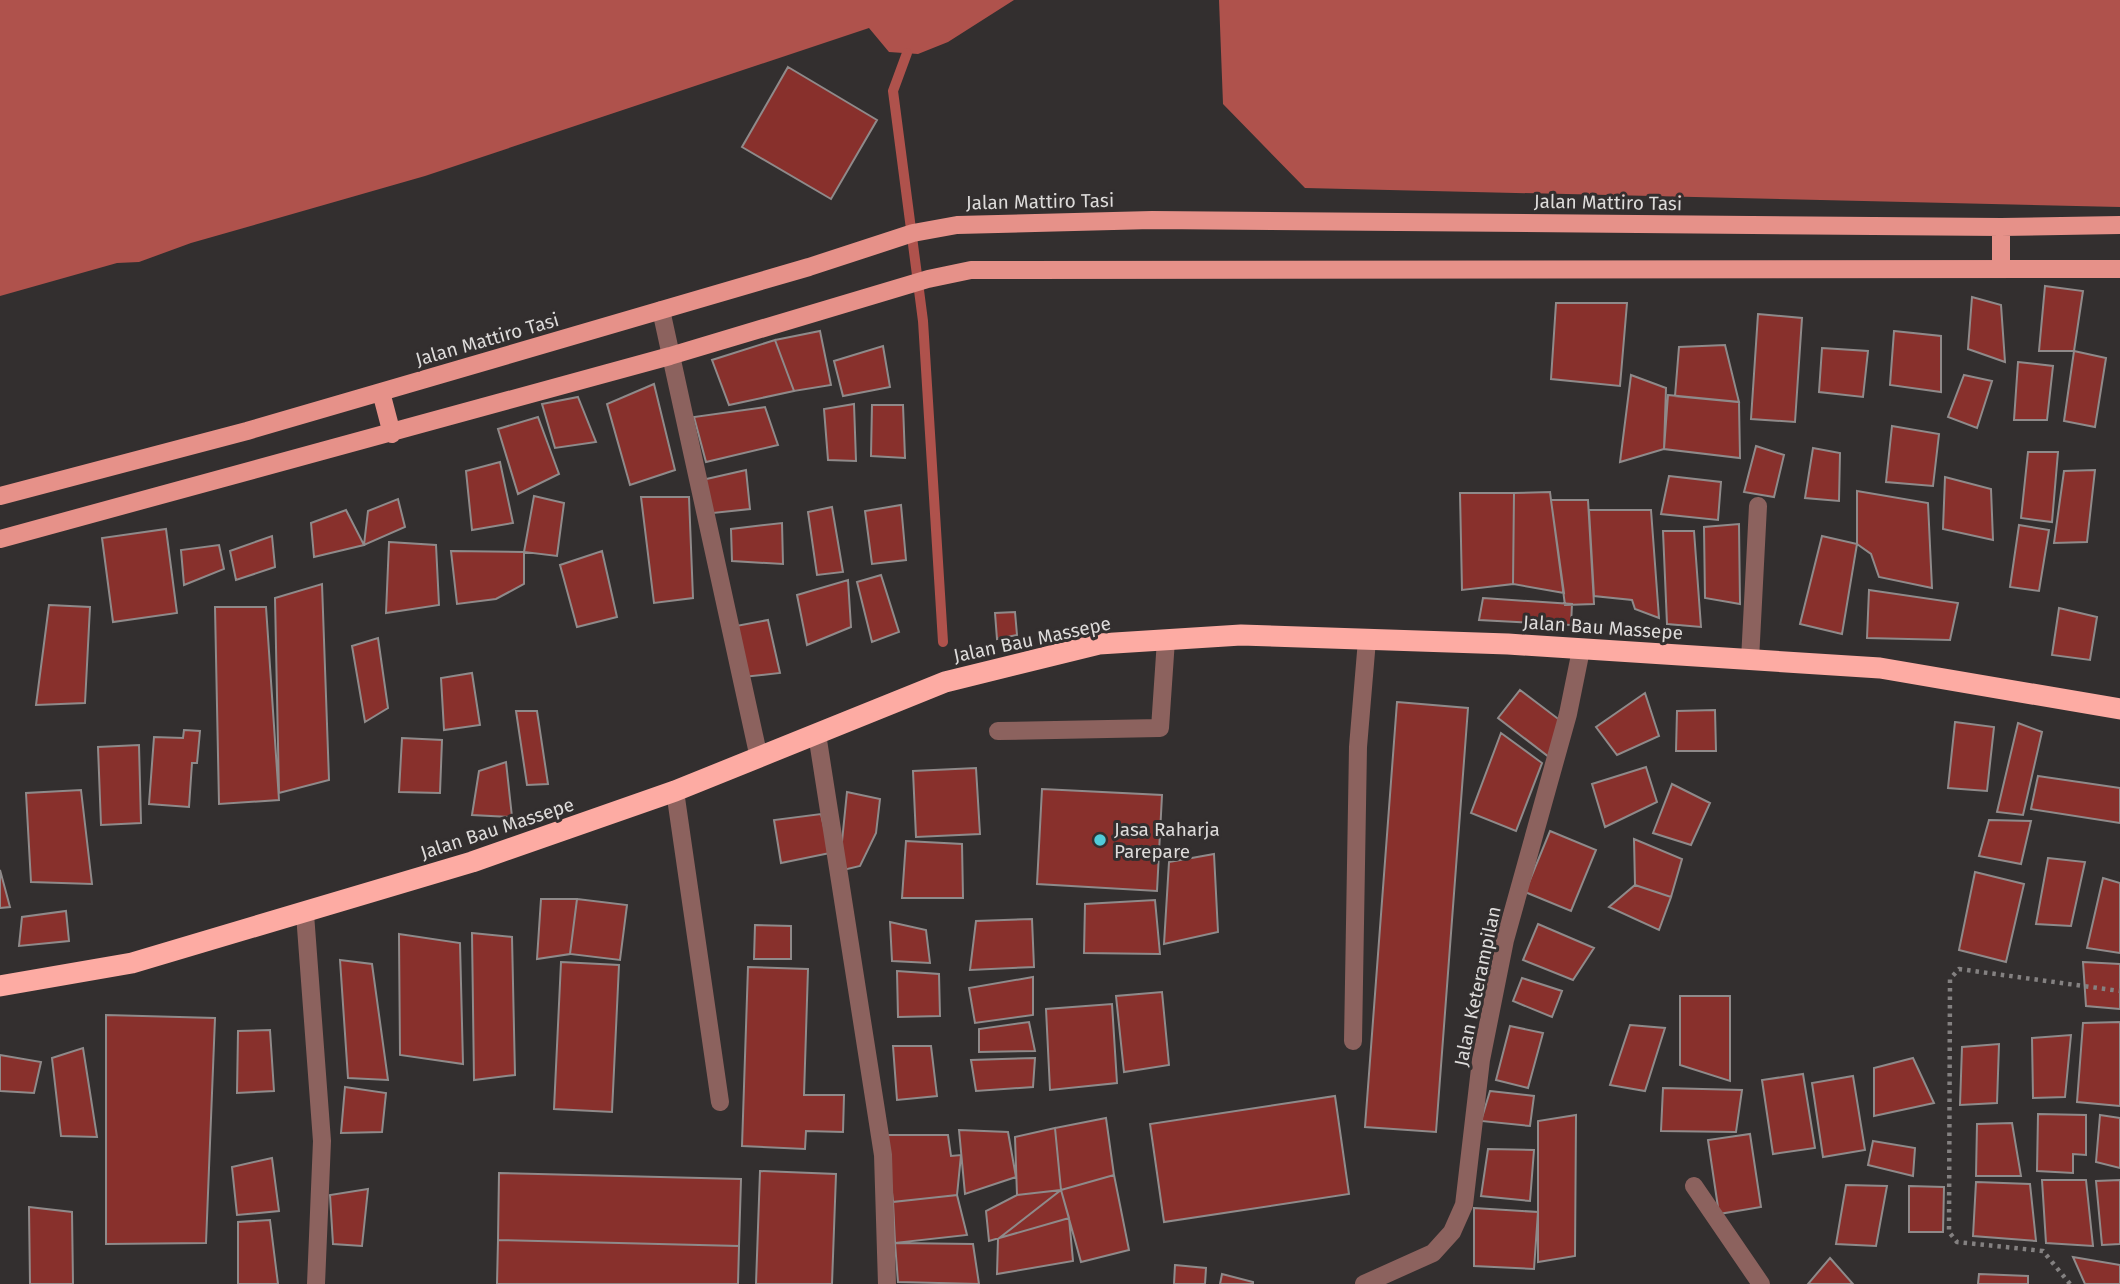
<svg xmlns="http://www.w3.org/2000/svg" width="2120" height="1284" font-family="'Fira Sans',sans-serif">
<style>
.water{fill:#af524c}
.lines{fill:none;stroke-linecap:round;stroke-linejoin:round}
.stream{stroke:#af524c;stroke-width:10}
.building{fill:#88302c;stroke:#8f8a8a;stroke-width:2}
.path{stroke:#848181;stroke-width:4.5;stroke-dasharray:3.5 5;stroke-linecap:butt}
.minor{stroke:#8c625e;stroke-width:18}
.major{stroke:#e69189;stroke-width:18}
.highway{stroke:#fdaba3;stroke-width:21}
.poi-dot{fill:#52cbd9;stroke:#332f2f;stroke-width:2.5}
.labels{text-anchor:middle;stroke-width:6;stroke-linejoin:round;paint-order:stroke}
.street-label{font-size:19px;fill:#dddbda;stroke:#332f2f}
.poi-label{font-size:19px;fill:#dddbda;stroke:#332f2f;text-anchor:start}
</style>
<rect width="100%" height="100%" fill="#332f2f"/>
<path class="water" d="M0 0H1014L948 42 918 54 889 52 869 28 425 176 191 243 139 262 117 263 0 296Z
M1219 0H2120V207L1305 188 1223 104Z"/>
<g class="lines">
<path class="stream" d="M907 53 893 91 923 321 943 642"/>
</g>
<path class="building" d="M788 67 877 120 831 199 742 147Z
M2045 286 2083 291 2074 351H2039Z
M1972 297 2001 305 2005 362 1968 349Z
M1556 303H1627L1620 386 1551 379Z
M1758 314 1802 318 1795 422 1751 419Z
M820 331 831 385 794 391 775 340Z
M1894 331 1941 336V392L1890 385Z
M775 340 794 391 729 405 712 360Z
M1725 345 1739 402 1675 396 1679 347Z
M883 346 890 387 843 396 834 361Z
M1822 348 1868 351 1863 397 1819 392Z
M2074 351 2106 358 2095 427 2064 421Z
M2018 362 2053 366 2047 420H2014Z
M1631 375 1666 388 1664 449 1620 462Z
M1964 375 1992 381 1977 428 1948 417Z
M654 384 675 470 630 485 607 404Z
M1668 395 1739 402 1740 458 1664 449Z
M578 397 596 442 555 448 542 404Z
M854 404 856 461 828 460 824 409Z
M872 405H903L905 458 871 456Z
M765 407 778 445 706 462 694 417Z
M538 417 559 474 518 494 498 429Z
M1892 426 1939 434 1933 486 1886 482Z
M1756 446 1784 455 1774 497 1744 492Z
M1813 448 1840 453 1839 501 1805 498Z
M2028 452H2058L2052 522 2021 518Z
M500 462 513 523 472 530 466 471Z
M746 470 750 509 713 513 702 480Z
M2095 470 2087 542 2054 543 2064 471Z
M1669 476 1721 482 1718 520 1661 514Z
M1945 477 1991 489 1993 540 1943 529Z
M1857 491 1928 503 1932 588 1879 577 1871 554 1857 544Z
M1550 492 1551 500 1564 593 1513 584 1514 493Z
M1460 493H1514L1513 584 1462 590Z
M534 496 564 503 557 556 524 552Z
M641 497H689L693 598 654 603Z
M398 499 405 527 364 545 368 511Z
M1551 500H1588L1594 604 1565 605Z
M901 505 906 560 872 564 865 511Z
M832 507 843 572 817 575 808 512Z
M346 510 364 545 314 557 311 523Z
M1589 510H1651L1659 618 1635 609 1632 600 1594 596Z
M782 523 783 564 732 561 731 529Z
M1739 524 1740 604 1705 598 1704 527Z
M2019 525 2049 530 2039 591 2010 587Z
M166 529 177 613 113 622 102 538Z
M1663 531H1694L1701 627 1667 624Z
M272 536 275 567 236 580 230 551Z
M1822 536 1857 544 1842 634 1800 624Z
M389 542 436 545 439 605 386 613Z
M219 545 224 569 184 585 181 550Z
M451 551 524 552V584L496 599 457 604Z
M602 551 617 617 577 627 560 565Z
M881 575 899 632 872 642 857 582Z
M848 580 851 627 807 645 797 595Z
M322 584 329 780 279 793 275 598Z
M1869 590 1958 603 1950 640 1867 638Z
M1483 598 1572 604 1571 625 1479 620Z
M49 605 90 607 85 703 36 705Z
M215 607H266L279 800 219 804Z
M2059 608 2097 617 2090 660 2052 655Z
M1015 612 1017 635 997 639 995 613Z
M768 620 780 673 743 677 736 626Z
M378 638 388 708 365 722 352 646Z
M472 673 480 725 444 730 441 678Z
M1520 690 1561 721 1549 757 1498 718Z
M1645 693 1659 736 1617 755 1596 727Z
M1397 702 1468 708 1436 1132 1365 1127Z
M1715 710 1716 751H1676L1677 711Z
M516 711H537L548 784 527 785Z
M1955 722 1994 727 1987 791 1948 788Z
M2018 723 2042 732 2023 815 1997 812Z
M184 730 200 731 197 763H192L189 807 149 804 154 737 183 738Z
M1501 733 1542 763 1516 831 1471 813Z
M402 738 442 740 440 793 399 792Z
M139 745 141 823 101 825 98 747Z
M506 762 512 817 472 815 479 771Z
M1646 767 1657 802 1605 827 1592 784Z
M976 768 980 834 916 837 913 771Z
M2038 776 2120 788V823L2031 809Z
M1672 784 1710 803 1691 845 1653 833Z
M1042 789 1162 795 1157 891 1037 884Z
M81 790 92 884 31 882 26 793Z
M847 792 880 799 876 833 860 866 839 871Z
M821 814 830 853 781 863 774 820Z
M1989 820 2031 821 2021 864 1979 856Z
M1550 831 1596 850 1571 911 1525 892Z
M1634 839 1682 859 1671 897 1635 885Z
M906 841 962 844 963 898H902Z
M1214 854 1218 932 1164 944 1169 862Z
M2048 858 2085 862 2071 926 2036 924Z
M0 870 10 907 0 908Z
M1975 872 2024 884 2006 962 1959 950Z
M2103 878 2120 883V953L2087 948Z
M1635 885 1671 897 1659 930 1609 907Z
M541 899H577L570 954 537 959Z
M577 899 627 905 620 960 570 954Z
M1155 900 1160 954 1084 953 1085 904Z
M66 911 69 941 19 946 22 917Z
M1032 919 1034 967 970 970 976 921Z
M890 922 926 930 930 963 892 961Z
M1538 924 1594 948 1573 980 1523 960Z
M755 925 791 926V959H754Z
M472 933 512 937 515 1075 474 1080Z
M399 934 460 943 463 1064 400 1055Z
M340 960 372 964 388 1080 348 1078Z
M561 962 619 965 612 1112 554 1109Z
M2083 962 2120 964V1009L2086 1006Z
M748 967 808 969 804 1095H844L843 1132 806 1131 805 1149 742 1146Z
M897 971 939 974 940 1016 898 1017Z
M1033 977V1015L975 1023 969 988Z
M1522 978 1562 991 1552 1017 1513 1001Z
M1162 992 1169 1065 1124 1072 1116 996Z
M1680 996H1730V1081L1680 1065Z
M1112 1004 1117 1083 1050 1090 1046 1009Z
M106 1015 215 1018 206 1243 106 1244Z
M1029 1022 1035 1051 979 1052V1029Z
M2120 1022V1106L2077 1102 2083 1023Z
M1630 1025 1665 1028 1645 1091 1610 1085Z
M1510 1026 1543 1033 1528 1088 1496 1080Z
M270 1030 274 1091 237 1093 238 1031Z
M2071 1035 2065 1097 2033 1098 2032 1038Z
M1999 1044 1997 1103 1960 1105 1962 1047Z
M893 1046H931L937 1096 897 1100Z
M83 1048 97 1137 61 1136 52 1058Z
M0 1055 41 1062 34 1093 0 1091Z
M1035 1058 1033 1087 976 1091 971 1060Z
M1913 1058 1934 1103 1874 1116V1068Z
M1803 1074 1815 1148 1773 1154 1762 1080Z
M1853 1076 1865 1150 1823 1157 1812 1083Z
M345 1087 386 1093 382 1132 341 1133Z
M1663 1088 1742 1090 1736 1132 1661 1131Z
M1490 1091 1534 1096 1530 1126 1481 1121Z
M1335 1096 1349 1194 1164 1222 1150 1124Z
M2038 1114 2086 1115V1155L2073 1154V1173L2037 1171Z
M1576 1115 1575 1256 1538 1262V1121Z
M2100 1115 2120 1118V1168L2096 1162Z
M1106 1118 1114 1175 1061 1190 1055 1128Z
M2012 1123 2021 1176H1976L1977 1124Z
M1055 1128 1061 1190 1017 1195 1015 1137Z
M959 1130 1008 1132 1016 1177 965 1194Z
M1750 1134 1761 1207 1719 1214 1708 1140Z
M886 1135H948L951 1156 961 1155 957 1195 893 1202Z
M1873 1141 1915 1148 1913 1176 1868 1165Z
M1488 1149 1534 1150 1530 1201 1481 1196Z
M272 1158 279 1211 237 1215 232 1167Z
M760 1171 836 1174 832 1284H756Z
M499 1173 741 1179 739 1246 498 1240Z
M1114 1175 1129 1250 1081 1262 1061 1190Z
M2042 1180H2086L2093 1246 2046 1243Z
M2120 1180V1244L2102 1245 2096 1181Z
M1976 1182 2030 1184 2036 1241 1973 1236Z
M1846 1185 1887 1186 1876 1246 1836 1244Z
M1909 1186 1944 1187 1943 1232H1909Z
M368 1189 362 1246 333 1244 330 1195Z
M1061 1190 1069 1218 989 1241 986 1211 1017 1195Z
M1061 1190 1069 1218 1073 1261 997 1274 998 1239Z
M957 1195 967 1235 895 1243 893 1202Z
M29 1207 72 1212 73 1284H30Z
M1474 1208 1538 1212 1534 1269 1474 1266Z
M270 1220 278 1284H238V1222Z
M498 1240 739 1246 738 1284H497Z
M895 1243 973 1244 979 1284 898 1282Z
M2073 1257 2120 1265V1284H2085Z
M1830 1258 1853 1284H1808Z
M1175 1265 1206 1268 1205 1284H1174Z
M1222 1274 1253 1282V1284H1220Z
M1979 1274 2028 1276V1284H1978Z"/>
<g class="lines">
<path class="path" d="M2070 1284 2043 1251 1957 1242 1949 1232 1950 979 1959 969 2120 991"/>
<path class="minor" d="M661 310 759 758
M1750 660 1758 506
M998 731 1160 728 1166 640
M817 734 883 1155 887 1284
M675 791 720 1102
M305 914 322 1141 316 1284
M1353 1041 1358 747 1367 640
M1694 1186 1761 1284
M1364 1284 1433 1253 1452 1232 1464 1205 1481 1060 1505 940 1568 714 1581 650"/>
<path class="major" d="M2001 227V269
M381 392 392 434
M0 496 247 431 809 267 913 233 957 225 1152 220 2001 227 2120 225
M0 539 670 356 928 279 971 270 2120 269"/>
<path class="highway" d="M0 986 132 963 472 862 675 791 945 682 1099 644 1241 635 1508 644 1880 668 2120 709"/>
</g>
<circle class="poi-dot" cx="1100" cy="840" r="7"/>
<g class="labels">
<g class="street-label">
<text transform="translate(1040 201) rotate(-1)" y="7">Jalan Mattiro Tasi</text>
<text transform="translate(1608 202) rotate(1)" y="7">Jalan Mattiro Tasi</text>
<text transform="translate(487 339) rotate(-16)" y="7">Jalan Mattiro Tasi</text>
<text transform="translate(1603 627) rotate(4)" y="7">Jalan Bau Massepe</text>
<text transform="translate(1032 639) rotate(-12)" y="7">Jalan Bau Massepe</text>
<text transform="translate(497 828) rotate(-18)" y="7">Jalan Bau Massepe</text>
<text transform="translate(1477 986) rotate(-78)" y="7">Jalan Keterampilan</text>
</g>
<g class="poi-label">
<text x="1114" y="836">Jasa Raharja<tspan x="1114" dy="22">Parepare</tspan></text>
</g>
</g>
</svg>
